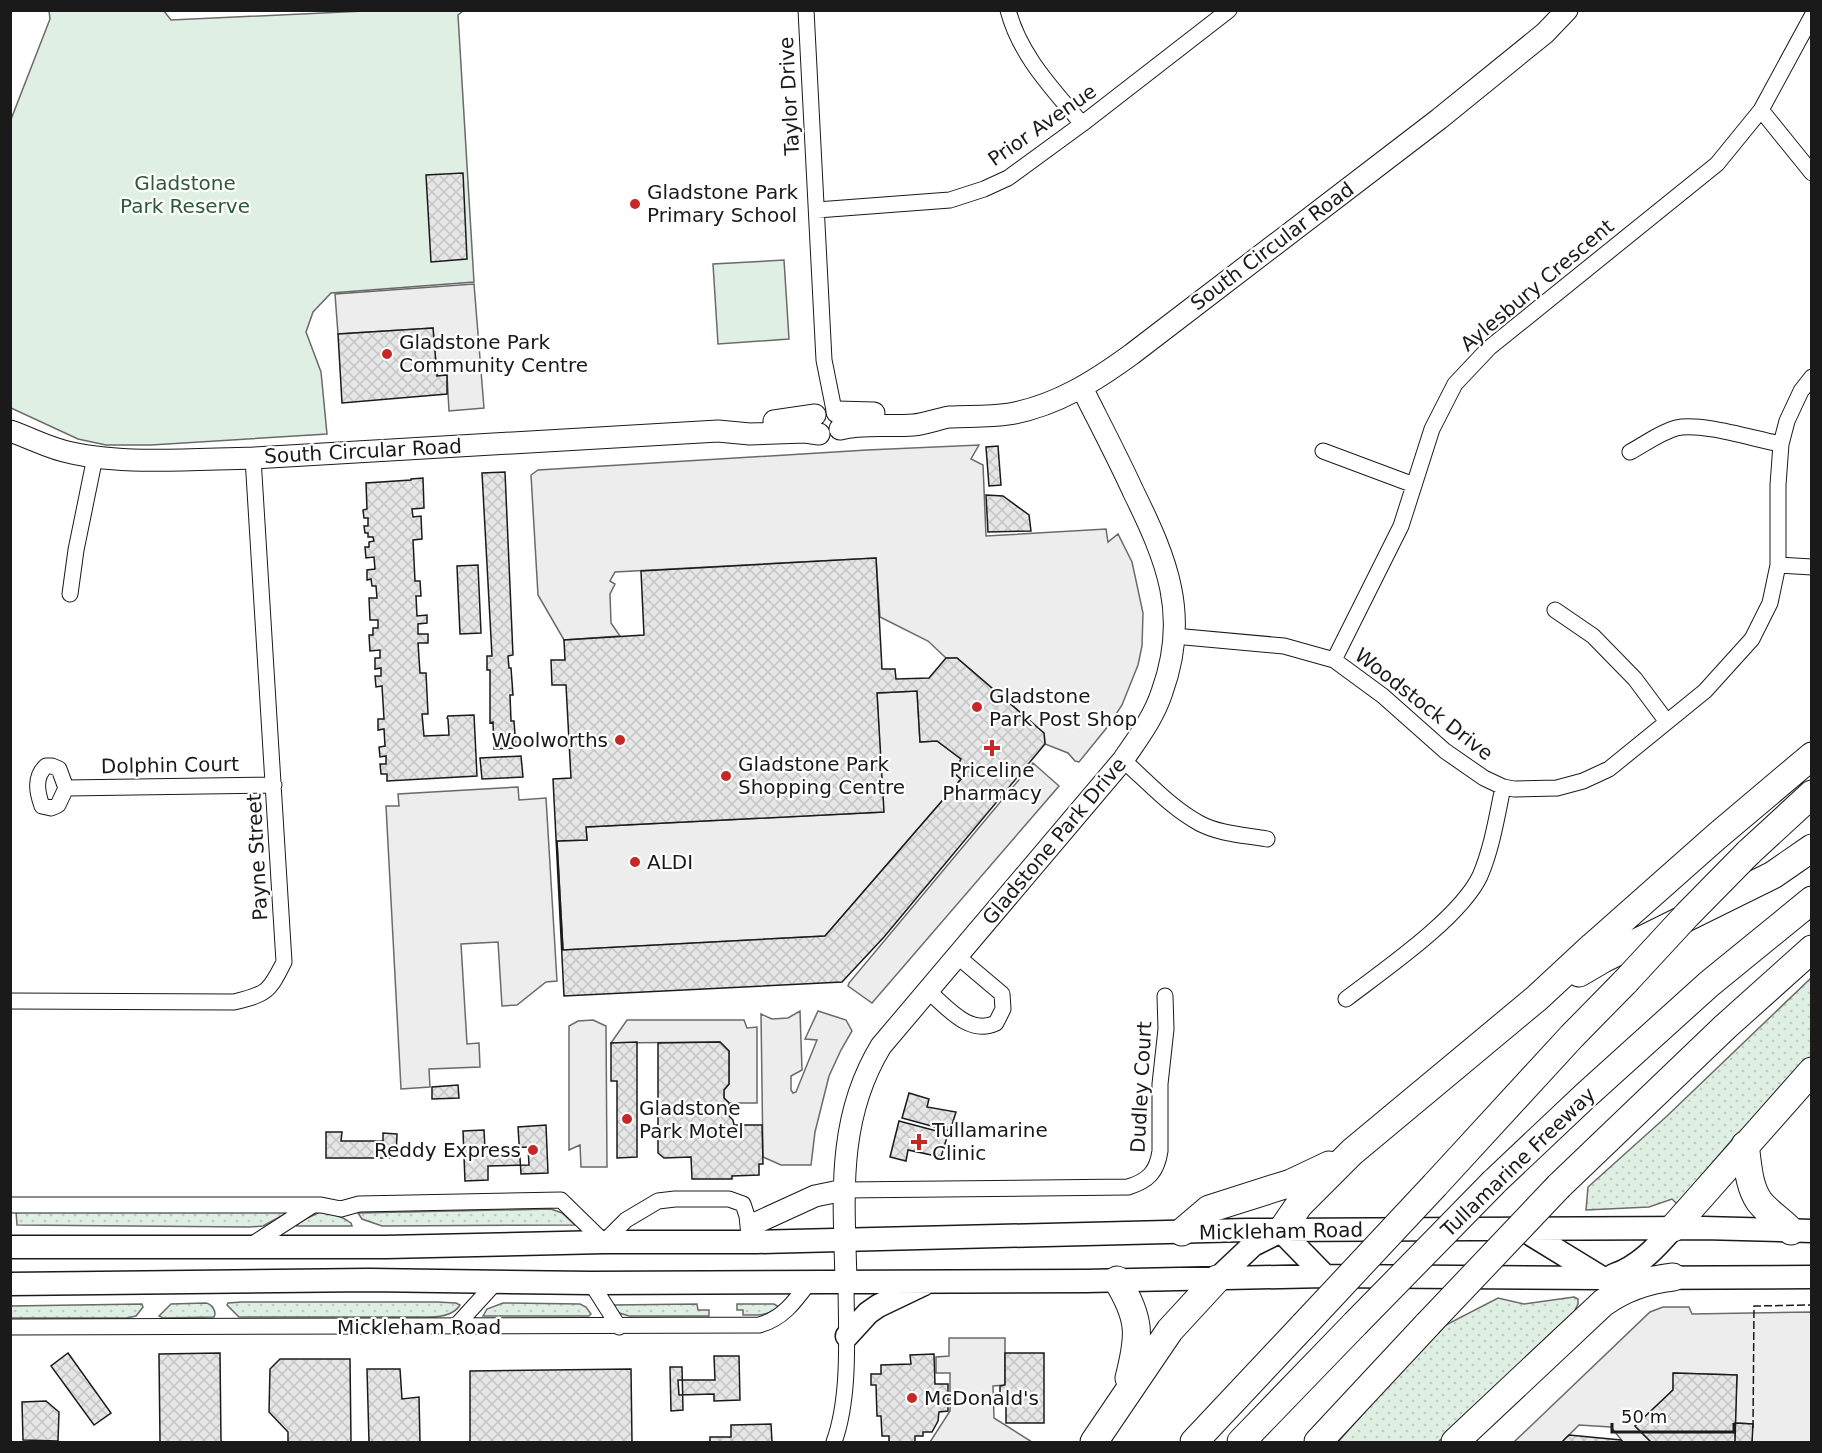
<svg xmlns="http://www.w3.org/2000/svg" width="1822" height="1453" font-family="'DejaVu Sans',sans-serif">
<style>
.grass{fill:url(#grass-dots);stroke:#6a6a6a;stroke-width:1.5}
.park{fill:#e0efe3;stroke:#6a6a6a;stroke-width:1.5}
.parking{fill:#ededed;stroke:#6a6a6a;stroke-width:1.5}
.building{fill:url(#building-cross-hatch);stroke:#1a1a1a;stroke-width:1.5;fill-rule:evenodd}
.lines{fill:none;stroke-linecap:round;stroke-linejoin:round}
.street-casing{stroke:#1a1a1a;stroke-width:17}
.secondary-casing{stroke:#1a1a1a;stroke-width:23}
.primary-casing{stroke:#1a1a1a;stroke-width:25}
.highway-casing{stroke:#1a1a1a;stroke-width:29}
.street{stroke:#fff;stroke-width:15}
.secondary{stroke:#fff;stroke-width:21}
.primary{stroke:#fff;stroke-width:22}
.highway{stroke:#fff;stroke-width:27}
.highway-bridge-casing{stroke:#1a1a1a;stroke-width:29;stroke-linecap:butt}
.highway-bridge{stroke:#fff;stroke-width:27}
.fence{stroke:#1a1a1a;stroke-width:1.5;stroke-dasharray:8 3;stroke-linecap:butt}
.poi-dot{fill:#c62828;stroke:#fff;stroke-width:2}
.labels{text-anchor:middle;stroke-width:4.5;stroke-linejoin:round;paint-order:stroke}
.street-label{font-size:20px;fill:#1a1a1a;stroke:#fff}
.park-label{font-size:20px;fill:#2b5a34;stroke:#fff}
.poi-label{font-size:20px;fill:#1a1a1a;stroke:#fff;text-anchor:start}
</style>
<defs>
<pattern id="grass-dots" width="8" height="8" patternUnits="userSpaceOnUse" patternTransform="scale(1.5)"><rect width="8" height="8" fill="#e0efe3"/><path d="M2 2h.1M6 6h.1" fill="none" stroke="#c0ccc2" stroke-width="1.8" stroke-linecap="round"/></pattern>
<pattern id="building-cross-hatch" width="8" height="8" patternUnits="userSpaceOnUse" patternTransform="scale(1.5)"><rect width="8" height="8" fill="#e6e6e6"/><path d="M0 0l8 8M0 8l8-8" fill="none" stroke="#c5c5c5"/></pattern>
</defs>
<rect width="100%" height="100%" fill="#fff"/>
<path class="grass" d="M1811 978V1057L1765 1111 1737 1134 1679 1202 1676 1203 1672 1199 1649 1207 1586 1210 1588 1187 1667 1116Z
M551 1209 562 1213 575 1225 382 1226 362 1219 358 1213Z
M16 1211 289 1212 263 1226 249 1227 17 1225Z
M320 1212C332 1212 341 1216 351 1223L352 1226H297L299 1222Z
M1574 1297 1578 1299V1304L1569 1322 1438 1442H1338L1436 1330 1498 1298 1524 1304Z
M242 1302H437L456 1303 460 1305C454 1315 441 1317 429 1317H239L227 1305 228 1303Z
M206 1303C212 1304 217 1312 214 1317L163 1318 159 1316 171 1304Z
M503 1303 580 1304 586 1307 591 1314 589 1316H483L487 1309Z
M142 1304 143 1307 136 1316 127 1318H11V1306Z
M697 1304 698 1310H709V1316H629L616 1312 612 1305Z
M737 1304H774L779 1307C770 1316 756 1315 743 1315V1310H737Z"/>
<path class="park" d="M49 11H164L171 20 365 11H463L458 15 474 282 331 293 313 312 306 332 321 372 327 434 151 445H106L78 439 11 408 10 122 50 19Z
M784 260 789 339 718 344 713 264Z"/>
<path class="parking" d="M474 284 484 408 449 411 447 375 437 376 433 328 338 334 335 294Z
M979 445 971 459 983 465 986 536 1106 529 1108 542 1118 534 1132 562 1143 613 1142 646 1138 665 1122 705 1109 725 1079 762 1075 761 1068 753 1045 744 1044 733 957 658H946L928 641 880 617 876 558 615 572 610 581 615 584 610 594 611 623 620 636 564 640 538 595 531 475 538 470 867 450Z
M917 691 920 742 937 741 961 759 954 773 961 779 825 936 563 950 557 841 587 840 586 827 883 812 877 693Z
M1033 763 1059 786 872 1003 848 986 849 983Z
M518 787 519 800 546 798 557 981 546 982 517 1005 502 1006 498 942 461 944 467 1044 479 1043 480 1067 429 1069 430 1087 401 1089 386 806H399L398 794Z
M800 1011 802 1070 791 1076V1090L793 1093 796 1092 817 1040 805 1039 818 1011 846 1020 852 1031 841 1050 829 1076 815 1132 811 1165H781L763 1157 761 1014 772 1019 788 1018Z
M593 1020 606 1026 607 1167H581L580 1145 569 1150V1026L578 1021Z
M627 1020H744L747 1028 757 1027V1103H729L724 1098V1090L729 1084V1051L720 1042 611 1043Z
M1663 1307H1689L1692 1314 1811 1312V1442H1752V1424L1735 1423 1737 1375 1674 1373 1673 1390 1635 1426 1651 1442H1623L1611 1427 1579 1425 1562 1442H1514L1650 1312Z
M949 1338H1005V1385L993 1386 994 1418 1032 1442H930L950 1411V1373H936V1357L949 1356Z"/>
<path class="building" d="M463 173 467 259 431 262 426 175Z
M433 328 437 376 447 375V394L342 403 338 334Z
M998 446 1001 485 989 486 986 447Z
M505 472 513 655 508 656 509 668H511L513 695H510L511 721H514L516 748 494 749 493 722 490 723V670H487V656H492L482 473Z
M423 478 424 508 412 509 413 517 421 516 422 539 413 540 415 581H420L421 596H416L417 616 427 615V623L418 624V634H428V643H418L420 673H426L428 714H422L424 736 449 735 448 719 447 718 448 716 474 715 477 776 387 781V774H381L380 764H386V756L380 757 379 747 385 746 384 729 378 730V719H384L382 686 376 687 375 676H381V668L375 669V658H380V650L370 651 369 635H373V628H378V620H370L369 598H377L376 586H372L371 579 367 580V570L375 569 374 557 366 558 365 547H369V542L374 541 373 537H368V533H365L364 526H368V518H364L363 510 367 509 366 483 411 480V479Z
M986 495 1003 496 1029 515 1031 531 988 532Z
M876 558 882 669H895L896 679 929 678 946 658H957L1044 733 1045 744 884 937 842 982 564 996 553 779 571 778 566 685H552L551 660H565L564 640 644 635 641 571ZM917 691 920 742 937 741 961 759 954 773 961 779 825 936 563 950 557 841 587 840 586 827 884 812 877 693Z
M478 565 481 633 460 634 457 566Z
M521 756 523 777 482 779 480 758Z
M637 1042V1157L617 1158V1081H611V1043Z
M720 1042 729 1051V1084L724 1090V1098L729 1103V1116L733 1120 734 1125H762L763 1164H759V1175L732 1176V1179H692L691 1157 664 1158 658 1153V1043Z
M458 1085 459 1098 432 1099V1087Z
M909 1093 929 1099 927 1107 956 1112 950 1131 902 1118Z
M899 1121 948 1134 941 1157 908 1150 906 1161 890 1157Z
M546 1125 548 1173 521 1174 518 1127Z
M484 1130 485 1149 528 1147 529 1165 488 1166V1180L465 1181 463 1131Z
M326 1132H342L341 1141H383V1133L397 1134 396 1158H326Z
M68 1353 111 1413 94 1425 51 1366Z
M220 1353 221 1442H160L159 1354Z
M1005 1353H1044V1423H1006V1401L1000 1402V1386L1005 1385Z
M934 1354 935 1384H948V1411L939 1412 938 1421 932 1432H923V1436H915V1442H889V1436H882L881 1416H877L876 1385H871V1374H881V1365L911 1364 910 1355Z
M714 1356H739L740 1400 714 1401V1394L679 1395 678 1380H715Z
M280 1359H350L351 1442H288V1432L269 1412 270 1369Z
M670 1367H682L683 1410 671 1411Z
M367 1369H400L402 1399 419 1397 420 1442H369Z
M631 1369 632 1442H470V1371Z
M1673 1373 1737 1375 1735 1442H1651L1635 1426 1673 1390Z
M46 1401 59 1412 58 1441 23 1440 22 1402Z
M1735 1423 1753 1424 1752 1442H1735Z
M771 1424 772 1442H710V1437H731V1425Z
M1569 1435 1621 1440 1623 1442H1562Z"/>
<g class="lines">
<defs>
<path id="street" d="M806 10 824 360 834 410
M1008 10C1020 56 1053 89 1082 124
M1761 110 1812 173
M817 210 950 200 984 189 1008 178 1082 124 1229 10
M1323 451 1414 485
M1630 452C1645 444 1659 433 1676 428 1702 422 1753 439 1781 444
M1778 565 1812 567
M70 594 76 550 95 457
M1555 610 1593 636 1635 679 1667 722
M1174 636 1284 646 1334 660 1383 696 1445 751 1484 778 1503 787 1514 789 1557 788 1583 781 1609 769 1705 691 1752 639 1770 603 1778 565V485L1781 444 1787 421 1801 391 1812 377
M1334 660 1401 526 1432 429 1455 384 1489 348 1717 164 1761 110 1812 16
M1123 760C1148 782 1170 807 1199 823 1219 834 1245 835 1267 839
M46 766H52L59 769 66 788 58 805 51 808 42 806C37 792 34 777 46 766Z
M66 788 274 785
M928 991C947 1007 969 1036 996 1023L1003 1009 1002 994 957 956
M1346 999C1384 970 1460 918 1480 876 1492 848 1497 816 1503 787
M10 1001 234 1002C267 994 269 992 284 962L253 458
M844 1190 1128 1187C1148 1181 1157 1172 1160 1151V1084L1166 1029 1165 996
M10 1205H321L341 1209 359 1204 561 1200 604 1242 626 1220 658 1201 675 1199H729L743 1204 747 1216 749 1236
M248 1247 313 1205
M591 1283 619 1327
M10 1327 759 1325C783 1319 796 1300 810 1281
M455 1327 497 1281
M834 1442C851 1395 846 1331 846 1281"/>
<path id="secondary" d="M837 412 874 413
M774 421 815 415
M840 429C863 423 889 427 913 425 926 424 937 419 949 417 969 416 990 417 1009 414 1056 406 1095 381 1132 354L1439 119 1545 33 1567 10
M10 431C31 438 50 449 72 453 126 465 197 459 253 458L718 431 750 434 805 432 819 434
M750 1242 756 1223 815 1196 844 1190
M846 1281C844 1197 836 1120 881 1046L1123 760C1138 738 1154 717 1162 692 1190 615 1167 560 1133 491 1117 456 1099 422 1082 388"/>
<path id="primary" d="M1522 1229 1602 1278
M1281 1231 1325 1276
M10 1247H386L604 1242H757L1247 1230 1703 1228 1812 1231
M1614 1275C1638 1267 1656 1248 1673 1228
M1217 1279 1253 1245 1277 1233
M10 1284 369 1280 591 1283 1086 1281 1325 1276 1602 1278 1812 1277
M847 1336 868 1313 878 1306 924 1284"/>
<path id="highway" d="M1748 853 1812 794
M1579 973 1603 959 1773 875 1812 848
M1745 1145C1748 1163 1748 1185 1759 1201 1767 1212 1781 1220 1791 1231
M1494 1182 1585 1096 1709 984 1812 900
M1435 1185 1572 1036 1626 981
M1559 1186 1725 1027 1812 949
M1673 1228 1812 1071
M1281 1231 1299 1205 1352 1152 1537 998 1593 946 1716 837 1812 756
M1182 1232 1209 1209 1291 1183 1329 1165
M1117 1280C1141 1319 1140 1335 1129 1378
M1094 1442 1170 1330 1217 1279
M1194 1442 1304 1325
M1241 1442 1355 1324
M1318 1442 1428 1324
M1455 1442 1603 1303C1625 1287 1647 1280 1673 1277"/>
</defs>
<use href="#street" class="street-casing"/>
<use href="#secondary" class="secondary-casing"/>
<use href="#primary" class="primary-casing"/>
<use href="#highway" class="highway-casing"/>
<use href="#street" class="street"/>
<use href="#secondary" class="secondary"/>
<use href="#primary" class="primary"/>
<use href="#highway" class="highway"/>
<defs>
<path id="highway-bridge" d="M1626 981 1687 915 1748 853
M1355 1324 1494 1182
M1428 1324 1559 1186
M1304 1325 1435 1185"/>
</defs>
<use href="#highway-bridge" class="highway-bridge-casing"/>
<use href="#highway-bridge" class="highway-bridge"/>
<path class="fence" d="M1753 1428 1754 1306 1812 1305"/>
</g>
<g class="poi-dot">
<circle cx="635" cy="204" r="6"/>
<circle cx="387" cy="354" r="6"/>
<circle cx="977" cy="707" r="6"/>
<circle cx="620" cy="740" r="6"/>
<path d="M989 739h6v6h6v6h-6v6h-6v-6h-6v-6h6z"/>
<circle cx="726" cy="776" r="6"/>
<circle cx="635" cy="862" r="6"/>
<circle cx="627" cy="1119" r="6"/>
<path d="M916 1133h6v6h6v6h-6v6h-6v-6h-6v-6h6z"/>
<circle cx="533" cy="1150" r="6"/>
<circle cx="912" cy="1398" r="6"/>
</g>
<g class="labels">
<g class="street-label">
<text transform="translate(789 96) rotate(-93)" y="7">Taylor Drive</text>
<text transform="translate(1042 125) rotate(-35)" y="7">Prior Avenue</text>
<text transform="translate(1272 246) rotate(-37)" y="7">South Circular Road</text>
<text transform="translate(1537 285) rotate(-40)" y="7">Aylesbury Crescent</text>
<text transform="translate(363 451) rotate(-3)" y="7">South Circular Road</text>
<text transform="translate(1424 704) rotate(38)" y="7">Woodstock Drive</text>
<text transform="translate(170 765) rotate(-1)" y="7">Dolphin Court</text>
<text transform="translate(1054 841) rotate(-50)" y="7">Gladstone Park Drive</text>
<text transform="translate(257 857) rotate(-93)" y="7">Payne Street</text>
<text transform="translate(1141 1087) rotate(-87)" y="7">Dudley Court</text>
<text transform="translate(1518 1162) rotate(-44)" y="7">Tullamarine Freeway</text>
<text transform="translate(1281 1231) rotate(-1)" y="7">Mickleham Road</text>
<text x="419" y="1334">Mickleham Road</text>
</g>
<g class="park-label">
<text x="185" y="190">Gladstone<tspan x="185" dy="23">Park Reserve</tspan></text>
</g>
<g class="poi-label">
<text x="647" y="199">Gladstone Park<tspan x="647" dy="23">Primary School</tspan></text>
<text x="399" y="349">Gladstone Park<tspan x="399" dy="23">Community Centre</tspan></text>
<text x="989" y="703">Gladstone<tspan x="989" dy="23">Park Post Shop</tspan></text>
<text x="608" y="747" text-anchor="end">Woolworths</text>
<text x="738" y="771">Gladstone Park<tspan x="738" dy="23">Shopping Centre</tspan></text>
<text x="992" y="777" text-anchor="middle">Priceline<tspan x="992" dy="23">Pharmacy</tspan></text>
<text x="647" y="869">ALDI</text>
<text x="639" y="1115">Gladstone<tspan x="639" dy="23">Park Motel</tspan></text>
<text x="932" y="1137">Tullamarine<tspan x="932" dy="23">Clinic</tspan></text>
<text x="521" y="1157" text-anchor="end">Reddy Express</text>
<text x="924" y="1405">McDonald's</text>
</g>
</g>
<rect width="1822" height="1453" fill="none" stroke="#1a1a1a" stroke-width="24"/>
<path d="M1612 1423v9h122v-9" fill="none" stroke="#1a1a1a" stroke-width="3"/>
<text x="1621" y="1423" font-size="18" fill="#1a1a1a" stroke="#ffffff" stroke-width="4.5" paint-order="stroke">50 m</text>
</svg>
